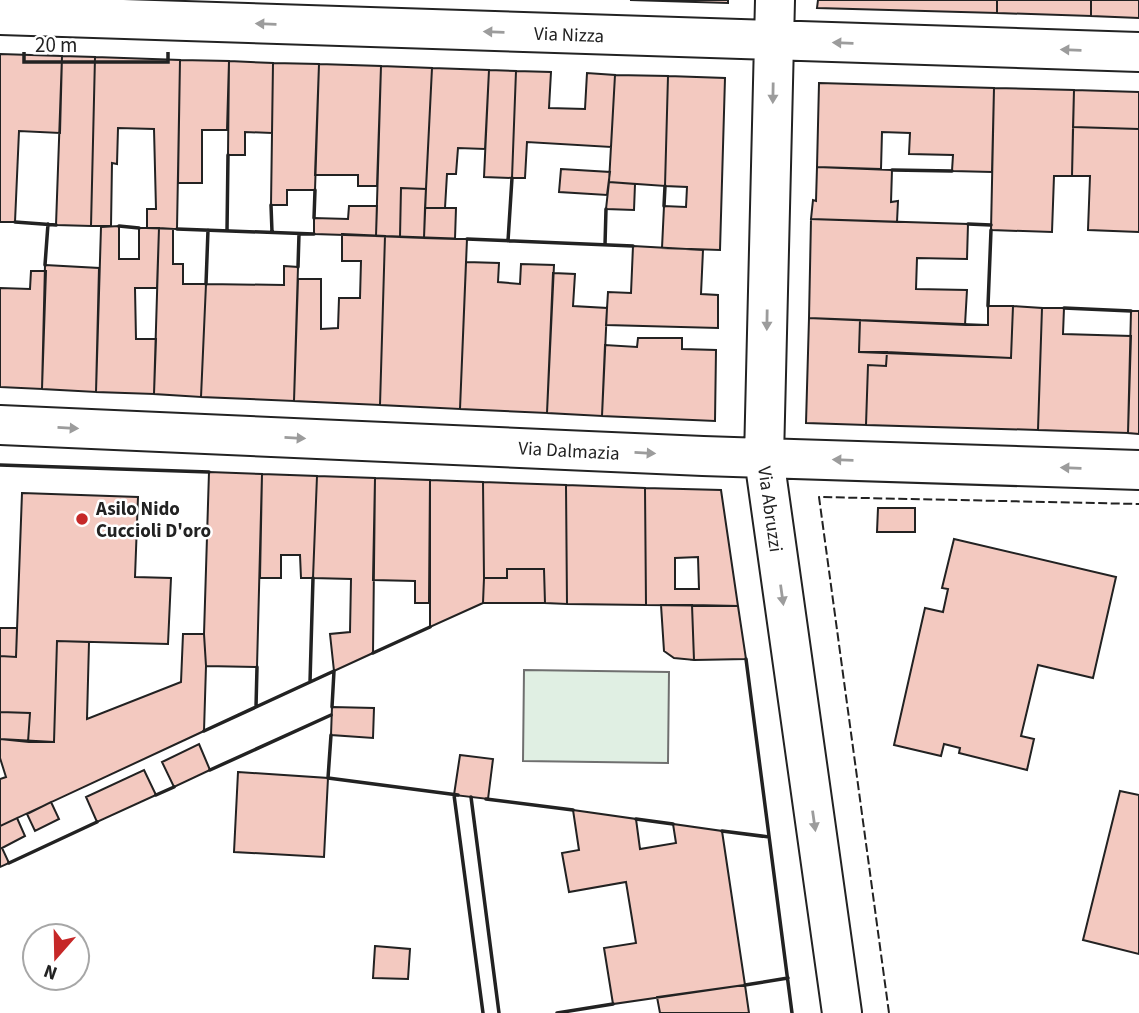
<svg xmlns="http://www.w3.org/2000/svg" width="1139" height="1013" font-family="'Source Sans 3',sans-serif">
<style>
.green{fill:#e0efe3;stroke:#6f6f6f;stroke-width:2}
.building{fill:#f3c9c0;stroke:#222;stroke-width:2;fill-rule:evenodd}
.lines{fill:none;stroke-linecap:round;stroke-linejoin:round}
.minor-casing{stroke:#222;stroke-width:42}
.minor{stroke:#fff;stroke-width:38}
.fence{stroke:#222;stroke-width:2;stroke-dasharray:9 3.5;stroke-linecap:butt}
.wall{stroke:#222;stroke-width:3.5}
.oneway{fill:#9c9c9c}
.poi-dot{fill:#c62828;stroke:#fff;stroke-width:2.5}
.labels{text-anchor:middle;stroke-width:5;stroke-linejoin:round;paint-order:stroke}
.street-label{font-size:19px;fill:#222;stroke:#fff}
.poi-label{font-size:19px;font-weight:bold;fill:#222;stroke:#fff;text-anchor:start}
</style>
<rect width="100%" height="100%" fill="#fff"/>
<path class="green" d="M524 670 669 672 668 763 523 761Z"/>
<path class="building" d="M630 0H728V3Z
M818 0H997V13L817 8Z
M997 0H1091V16L997 13Z
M1091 0H1139V18L1091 16Z
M0 54 62 56 60 133 19 131 15 222H0Z
M62 56 95 57 91 226 56 225Z
M95 57 180 60 177 229 147 228V209H156L154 129 118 128 117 164 112 163 111 226H91Z
M180 60 229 61 227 130H202V183H178Z
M229 61 273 63 272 133 245 132V155H228Z
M273 63 319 64 315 190H287V205H271Z
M319 64 381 66 377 186H358V175H315Z
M381 66 432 68 426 189 401 188 400 237 376 236Z
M432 68 489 70 485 149 458 148 456 174H447L445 208H425Z
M489 70 516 71 512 178 484 177Z
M516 71 551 72 549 108 585 109 587 73 615 75 611 147 527 142 525 178H512Z
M615 75 668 76 665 186 609 182Z
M668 76 725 78 720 250 662 248 664 206 686 207 687 187 665 186Z
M819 83 994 88 992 172 952 171 953 155 909 154 910 133 882 132 881 169 817 167Z
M994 88 1074 90 1072 176H1054L1052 232 991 230Z
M1074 90 1139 92V129L1073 127Z
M1073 127 1139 129V232L1088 230 1090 176H1072Z
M817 167 892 170 891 202 898 201 897 222 811 219 813 200 816 201Z
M561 169 610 172 607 195 559 192Z
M609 182 635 184 634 210 606 209Z
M401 188 426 189 424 238 400 237Z
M349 206H377L376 236 314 234V218L348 219Z
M425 208H456L455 239 424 238Z
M811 219 968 224 967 259 917 258 916 289 967 290 965 325 809 318Z
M119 226V259H139V228H159L157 288H135L136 339H156L154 394 96 392 101 227Z
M159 228 173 229V264H183V284H206L201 397 154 394Z
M342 234 385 236 380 405 294 401 298 279H321V329L338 328 339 298H360L361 261H342Z
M385 236 467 239 460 409 380 405Z
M633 246 703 250 701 294 718 295V328L606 325 608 292 631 293Z
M466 262 499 263 498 282 520 284 521 264 554 265 547 413 460 409Z
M45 265 99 268 96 392 42 389Z
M284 266 298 267 294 401 201 397 206 284 284 285Z
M31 271H46L42 389 0 387V288L30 289Z
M553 273 575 274 573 306 607 308 602 416 547 413Z
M988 306H1013L1011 358 859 352 860 320 988 325Z
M1013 306 1042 308 1038 430 866 425 868 365 886 366 887 352 1011 358Z
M1042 308H1064L1063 334 1131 336 1128 433 1038 430Z
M1131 311H1139V434L1128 433Z
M809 318 860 320 859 352H887L886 366 868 365 866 425 806 423Z
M638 338H682V349L716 350 715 421 602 416 605 345 637 347Z
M209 472 262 474 257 667 206 666 204 634Z
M262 474 317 476 313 578H301L300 555H281V578H260Z
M317 476 375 478 373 653 334 671 330 634 350 632 351 579 313 578Z
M375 478 430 480 429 603H415V581L373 580Z
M430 480 483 482 484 578 483 603 430 627Z
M483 482 566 485 567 604 545 603 544 569H507V578H484Z
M566 485 645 488 646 605 567 604Z
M645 488 721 490 738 606 646 605ZM698 557 699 589H675V558Z
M22 493 138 497 135 577 171 578 168 644 57 641 54 742H28L30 713 0 712V656L16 657Z
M878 508H915V532H877Z
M954 539 1116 577 1093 678 1038 665 1021 736 1034 739 1027 770 959 753 960 748 944 744 941 756 894 745 925 608 943 612 948 589 942 588Z
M507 569H544L545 603H483L484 578H507Z
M661 605H692L694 660 674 658 664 651Z
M692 605 738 606 746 659 694 660Z
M0 628H17L16 657 0 656Z
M183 634H204L206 666 204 731 0 826V779L6 777 0 758V739L54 742 57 641 89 642 87 719 181 682Z
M332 707 374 708 373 738 331 735Z
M0 712 30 713 28 742 0 739Z
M199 744 210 770 174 787 162 762Z
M460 755 493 759 488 799 454 795Z
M144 770 156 795 97 822 86 797Z
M238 772 328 778 324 857 234 852Z
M1120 791 1139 795V954L1083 940Z
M51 802 59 819 35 831 27 814Z
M573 810 636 819 640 849 676 843 673 824 722 831 745 985 613 1004 604 948 636 943 626 882 569 892 562 853 579 850Z
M17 818 25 836 2 848 9 863 0 867V826Z
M375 946 410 949 408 979 373 978Z
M745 985 749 1013H660L657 997Z"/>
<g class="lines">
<defs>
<path id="minor" d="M775 0 764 458 842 1013
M0 15 1139 52
M0 425 703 456 1139 470"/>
</defs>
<use href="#minor" class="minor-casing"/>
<use href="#minor" class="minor"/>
<path class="fence" d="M889 1013 819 497 1139 504"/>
<path class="wall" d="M892 170 952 171
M271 205 272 232
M664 206 665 186
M314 218 315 190
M15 222 56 225
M968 224 991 225
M119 226 139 228
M177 229 314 234
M227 231 228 155
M467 239 633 246
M508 241 512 178
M605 245 606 209
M45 265 48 224
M298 267 299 234
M206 284 208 230
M988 306 991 230
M1064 308 1131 311
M0 465 209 472
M373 653 430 627
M746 659 792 1013
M310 682 313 578
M256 707 257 667
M204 731 334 671 332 707
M331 735 328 778 458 795
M210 770 331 715
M156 795 174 787
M454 795 483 1013
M471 797 499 1013
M486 799 573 810
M636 819 673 824
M722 831 769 837
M9 863 97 822
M745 985 788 978
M557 1013 613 1004"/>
</g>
<defs><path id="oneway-solid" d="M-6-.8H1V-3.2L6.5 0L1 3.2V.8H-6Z" transform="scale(1.75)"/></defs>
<g class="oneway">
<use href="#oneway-solid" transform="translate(266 24) rotate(-178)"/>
<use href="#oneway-solid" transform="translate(494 32) rotate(-178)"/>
<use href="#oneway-solid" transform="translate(843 43) rotate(-178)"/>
<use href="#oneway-solid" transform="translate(1071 50) rotate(-178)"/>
<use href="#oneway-solid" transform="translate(773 93) rotate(91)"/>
<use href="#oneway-solid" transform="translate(767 320) rotate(91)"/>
<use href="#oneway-solid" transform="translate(68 428) rotate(3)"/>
<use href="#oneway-solid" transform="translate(295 438) rotate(3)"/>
<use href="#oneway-solid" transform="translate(645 453) rotate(3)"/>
<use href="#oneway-solid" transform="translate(843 460) rotate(-178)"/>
<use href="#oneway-solid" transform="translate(1071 468) rotate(-178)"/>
<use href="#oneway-solid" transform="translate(782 595) rotate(82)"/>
<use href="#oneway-solid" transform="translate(814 821) rotate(82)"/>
</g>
<circle class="poi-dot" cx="82" cy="519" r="7"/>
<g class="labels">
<g class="street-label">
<text transform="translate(569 34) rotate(2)" y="7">Via Nizza</text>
<text transform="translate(569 450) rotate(3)" y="7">Via Dalmazia</text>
<text transform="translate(771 509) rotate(82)" y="7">Via Abruzzi</text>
</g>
<g class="poi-label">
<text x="96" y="515">Asilo Nido<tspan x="96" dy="22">Cuccioli D'oro</tspan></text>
</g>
</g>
<g transform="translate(56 957) rotate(200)"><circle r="33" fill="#ffffff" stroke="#a7a7a7" stroke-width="2"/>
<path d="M0-5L12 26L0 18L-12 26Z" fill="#c62828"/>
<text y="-10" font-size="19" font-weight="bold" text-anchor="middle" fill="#222222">N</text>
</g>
<path d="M24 52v10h144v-10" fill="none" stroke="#222222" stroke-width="3.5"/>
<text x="35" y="52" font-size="21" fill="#222222" stroke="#ffffff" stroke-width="5" paint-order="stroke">20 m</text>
</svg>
